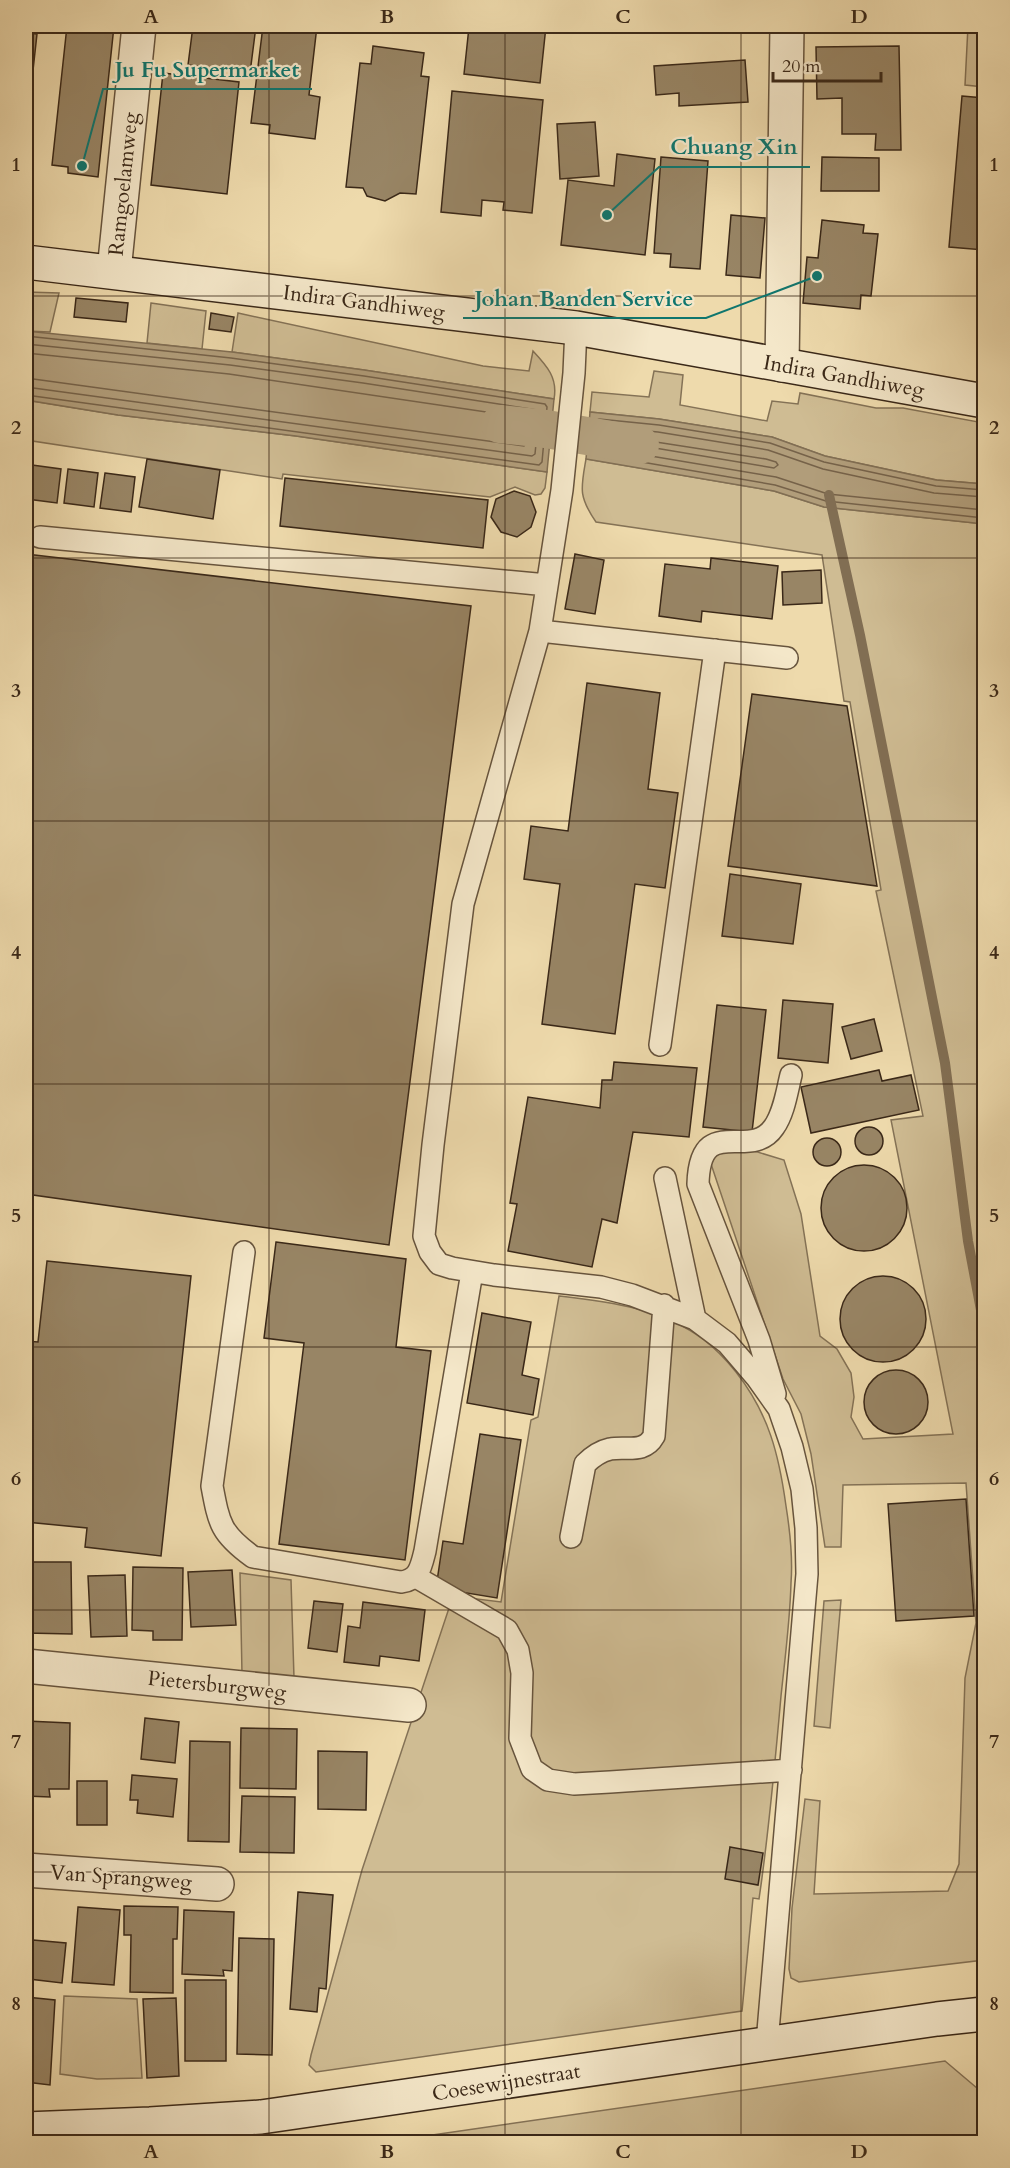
<svg xmlns="http://www.w3.org/2000/svg" width="1010" height="2168" font-family="Cardo,serif">
<style>
.green{fill:#cfbc93;stroke:#847256;stroke-width:1.5}
.water{fill:#b19d7a;stroke:#816e53;stroke-width:1.5}
.lines{fill:none;stroke-linecap:round;stroke-linejoin:round}
.shore{stroke:#766249;stroke-width:1.5}
.stream{stroke:#816e53;stroke-width:10}
.canal{stroke:#b19d7a;stroke-width:38}
.building{fill:#988565;stroke:#3a2818;stroke-width:1.5}
.service-casing{stroke:#67543d;stroke-width:24}
.minor-casing{stroke:#67543d;stroke-width:36}
.secondary-casing{stroke:#3a2818;stroke-width:36}
.service{stroke:#f4e7c9;stroke-width:21}
.minor{stroke:#f4e7c9;stroke-width:33}
.secondary{stroke:#f4e7c9;stroke-width:33}
.grid{fill:none;stroke:#3a2818;stroke-width:1.5;stroke-opacity:0.55}
.labels{text-anchor:middle;stroke-width:4.5;stroke-linejoin:round;paint-order:stroke}
.street-label{font-size:21px;fill:#3a2818;stroke:#f4e7c9}
.leader{fill:none;stroke:#0f766e;stroke-width:2}
.callout-dot{fill:#0f766e;stroke:#f4e7c9;stroke-width:2}
.callout-label{font-size:22px;text-anchor:middle;font-weight:bold;fill:#0f766e;stroke:#f4e7c9;stroke-width:4.5;stroke-linejoin:round;paint-order:stroke}
.neatline{fill:none;stroke:#3a2818;stroke-width:2}
.grid-label{font-size:20px;text-anchor:middle;font-weight:bold;fill:#3a2818}
</style>
<rect width="100%" height="100%" fill="#eedaac"/>
<filter id="stains"><feTurbulence type="fractalNoise" baseFrequency=".00333" numOctaves="4"/><feColorMatrix values="0 0 0 0 .2 0 0 0 0 .09 0 0 0 0 .02 0 0 0 .5 -.17"/></filter>
<radialGradient id="worn" r=".72"><stop offset=".6" stop-color="#630" stop-opacity="0"/><stop offset="1" stop-color="#630" stop-opacity=".3"/></radialGradient>
<path class="green" d="M968 26H984V87L965 85Z
M26 292 59 293 50 332 26 331Z
M151 303 206 311 202 349 147 343Z
M238 313 483 366 529 371 533 351C547 366 558 378 554 399L364 370 232 352Z
M654 371 683 375 680 405 767 421 772 401 798 404 800 393 876 408H903L984 423V484L937 480 825 456 772 437 659 419 590 412 592 392 649 397Z
M26 400 118 415 296 436 547 472 545 488 541 494 535 495 515 487 490 497 283 474 282 479 26 440Z
M586 459 774 491 824 507 984 524V1960L799 1982 791 1978 789 1969 792 1908 805 1799 820 1801 814 1894 948 1891 959 1864 965 1678 976 1623 966 1483 843 1485 841 1547H825L811 1454 801 1414 783 1379 709 1158 711 1151 741 1147 784 1160 801 1214 820 1336 837 1349 851 1373 854 1397 851 1417 863 1439 953 1434 891 1120 923 1116 876 891 881 890 850 702 844 701 822 555 596 522C578 496 581 488 586 459Z
M559 1296C610 1302 662 1308 704 1340 716 1349 727 1361 736 1372 769 1414 779 1455 786 1506 790 1531 793 1557 791 1583 790 1621 785 1658 781 1696 775 1764 769 1832 759 1899L753 1898 742 2011 316 2072 309 2065 311 2055 362 1870 453 1596 501 1602 531 1420 538 1417Z
M240 1573 291 1580 294 1678 242 1674Z
M841 1600 830 1728 814 1726 824 1601Z
M64 1996 137 1999 142 2078 97 2079 60 2074Z
M945 2061 984 2094V2142H384Z"/>
<path class="water" d="M26 331 232 352 364 370 554 399 547 472 296 436 118 415 26 400Z
M590 412 659 419 772 437 825 456 936 480 984 484V524L824 507 774 491 586 459Z"/>
<g class="lines">
<path class="shore" d="M26 336 231 358 364 376 545 404 547 407 542 462 539 465 26 395
M26 344 230 365 363 383 537 410 539 413 535 454 532 456 26 387
M26 353 229 374 527 418 530 421 527 443 524 446 26 378
M643 440 766 459 776 462 778 465 774 468 643 446 640 443Z
M984 490 936 486 824 462 770 443 659 425 599 419 595 421 593 452 595 454 775 485 826 501 984 518
M984 497 934 493 823 469 768 450 658 432 605 427 602 429 601 445 603 448 776 477 828 494 984 510"/>
<path class="stream" d="M829 495 860 635 945 1063 968 1241 984 1326"/>
<path class="canal" d="M500 424 546 429 640 445"/>
</g>
<path class="building" d="M67 26H114L98 177 68 173V167L52 165Z
M193 26H256L250 73 188 65Z
M263 26H317L309 95 320 97 315 139 269 133 270 125 251 123Z
M481 26H546L540 83 464 74 469 27 481 28Z
M26 33 37 34 26 134Z
M373 46 424 53 421 76 429 77 416 194 400 193 385 201 367 196 363 188 346 187 360 63 371 64Z
M899 46 901 150H875L876 134H842V98L817 99 816 47Z
M745 60 748 102 679 106V93L656 95 654 66Z
M163 73 239 82 227 194 151 185Z
M452 91 543 100 532 213 503 210 504 202 482 200 481 216 441 212Z
M962 96 984 98V250L949 247Z
M595 122 599 176 560 179 557 124Z
M617 154 655 159 645 255 561 245 568 180 614 186Z
M661 157 708 161 700 269 670 267 671 254 654 253Z
M822 157 879 158V191H821Z
M731 215 765 218 760 278 726 275Z
M822 220 864 225 863 233 878 234 871 296 861 295 860 309 803 303 807 257 818 258Z
M76 298 128 303 126 322 74 317Z
M211 313 234 317 231 332 209 329Z
M147 459 220 470 213 519 139 507Z
M32 465 61 469 57 503 27 499Z
M68 469 98 473 94 507 64 503Z
M105 473 135 477 131 512 100 508Z
M285 478 488 500 483 548 280 526Z
M514 491 530 496 536 512 531 527 517 537 501 532 491 517 496 499Z
M26 554 471 606 389 1245 26 1194Z
M575 554 604 560 595 614 565 609Z
M711 558 778 566 772 619 702 611 701 622 659 616 665 564 710 569Z
M821 570 822 603 783 605 782 572Z
M587 683 660 693 648 789 678 793 665 888 635 884 615 1034 542 1024 560 884 524 879 531 826 568 831Z
M752 694 847 706 877 886 728 866Z
M730 874 801 884 793 944 722 936Z
M783 1000 833 1004 828 1063 778 1058Z
M717 1005 766 1010 752 1132 703 1127Z
M874 1019 882 1051 851 1059 842 1027Z
M614 1062 697 1068 689 1137 633 1132 617 1223 602 1219 592 1267 508 1251 517 1204 510 1203 528 1097 600 1108 602 1080H612Z
M879 1070 882 1081 911 1075 919 1110 811 1133 801 1087Z
M855 1141a14 14 0 1 1 28 0a14 14 0 1 1-28 0Z
M813 1152a14 14 0 1 1 28 0a14 14 0 1 1-28 0Z
M821 1208a43 43 0 1 1 86 0a43 43 0 1 1-86 0Z
M276 1242 406 1259 396 1347 431 1351 405 1560 279 1544 304 1343 264 1338Z
M47 1261 191 1276 161 1556 85 1547 87 1528 26 1522V1495L29 1456H26V1341L38 1342Z
M840 1319a43 43 0 1 1 86 0a43 43 0 1 1-86 0Z
M482 1313 531 1322 522 1375 539 1379 533 1415 467 1403Z
M864 1402a32 32 0 1 1 64 0a32 32 0 1 1-64 0Z
M480 1434 521 1440 497 1598 436 1588 443 1541 463 1544Z
M966 1499 974 1616 896 1621 888 1504Z
M26 1562H71L72 1634 26 1633Z
M133 1567 183 1568 182 1640H153V1631L132 1630Z
M232 1570 236 1625 191 1627 188 1572Z
M125 1575 127 1636 91 1637 88 1576Z
M314 1601 343 1604 337 1652 308 1648Z
M363 1602 425 1610 419 1661 380 1656 379 1666 344 1662 348 1626 360 1628Z
M145 1718 179 1722 175 1763 141 1759Z
M26 1721 70 1723 69 1789H49L50 1797 26 1796Z
M241 1728 297 1729 296 1789 240 1788Z
M190 1741 230 1742 229 1842 188 1841Z
M318 1751 367 1752 366 1810 318 1809Z
M132 1775 177 1779 173 1817 137 1813 138 1800H130Z
M77 1781H107V1825H77Z
M242 1796 295 1797 294 1853 240 1852Z
M730 1847 763 1853 758 1885 725 1879Z
M298 1892 333 1895 326 1989 319 1988 317 2012 290 2009Z
M124 1906 178 1907 177 1939H173V1993L130 1992 131 1935H124Z
M78 1907 120 1910 114 1985 72 1982Z
M184 1910 234 1912 232 1971 223 1970 224 1976 182 1974Z
M239 1938 274 1939 272 2055 237 2054Z
M33 1940 66 1943 62 1983 29 1979Z
M185 1980H226V2061H185Z
M26 1997 55 2000 50 2085 26 2082Z
M176 1998 179 2076 147 2078 143 1999Z"/>
<g class="lines">
<defs>
<path id="service" d="M576 328 574 373 562 490 540 631 463 904 433 1145 424 1236 430 1252 439 1264 452 1268 494 1275 601 1287 632 1295 695 1319 727 1343 757 1378 779 1409 792 1447 802 1489 806 1528 807 1574 767 2043
M40 537 547 585
M540 631 787 658
M660 1045 715 650
M665 1178 695 1319
M244 1252 212 1486C219 1524 221 1534 253 1557L401 1582C419 1580 421 1567 425 1551L472 1272
M775 1394 759 1340 698 1184C700 1111 750 1163 774 1127 784 1113 787 1091 791 1075
M571 1537 585 1464C592 1457 601 1451 610 1449 627 1446 644 1454 654 1436L664 1305
M416 1577 507 1630 518 1650 522 1673 520 1738 532 1769 548 1780 574 1784 610 1782 791 1770"/>
<path id="minor" d="M114 271 139 26
M782 365 787 26
M26 1666 409 1705
M26 1870 217 1884"/>
<path id="secondary" d="M26 262 576 328 984 401
M26 2129 150 2124 261 2117 937 2019 984 2014"/>
</defs>
<use href="#service" class="service-casing"/>
<use href="#minor" class="minor-casing"/>
<use href="#secondary" class="secondary-casing"/>
<use href="#service" class="service"/>
<use href="#minor" class="minor"/>
<use href="#secondary" class="secondary"/>
</g>
<path class="grid" d="M269 26V2142M505 26V2142M741 26V2142M26 296H984M26 558H984M26 821H984M26 1084H984M26 1347H984M26 1610H984M26 1872H984"/>
<g class="labels">
<g class="street-label">
<text transform="translate(123 184) rotate(-84)" y="7">Ramgoelamweg</text>
<text transform="translate(364 302) rotate(7)" y="7">Indira Gandhiweg</text>
<text transform="translate(844 376) rotate(10)" y="7">Indira Gandhiweg</text>
<text transform="translate(217 1685) rotate(6)" y="7">Pietersburgweg</text>
<text transform="translate(121 1877) rotate(4)" y="7">Van Sprangweg</text>
<text transform="translate(506 2082) rotate(-9)" y="7">Coesewijnestraat</text>
</g>
</g>
<path class="leader" d="M82 166L103 89H312M607 215L659 167H810M817 276L706 318H463"/>
<g class="callout-dot">
<circle cx="82" cy="166" r="6"/>
<circle cx="607" cy="215" r="6"/>
<circle cx="817" cy="276" r="6"/>
</g>
<g class="callout-label">
<text x="207" y="77">Ju Fu Supermarket</text>
<text x="734" y="154">Chuang Xin</text>
<text x="584" y="306">Johan Banden Service</text>
</g>
<rect width="1010" height="2168" fill="none" stroke="#eedaac" stroke-width="66"/>
<path d="M773 72v9h108v-9" fill="none" stroke="#3a2818" stroke-width="3"/>
<text x="782" y="72" font-size="18" fill="#3a2818" stroke="#f4e7c9" stroke-width="4.5" paint-order="stroke">20 m</text>
<rect x="33" y="33" width="944" height="2102" class="neatline"/>
<g class="grid-label">
<text x="151" y="23">A</text>
<text x="387" y="23">B</text>
<text x="623" y="23">C</text>
<text x="859" y="23">D</text>
<text x="16" y="171">1</text>
<text x="994" y="171">1</text>
<text x="16" y="434">2</text>
<text x="994" y="434">2</text>
<text x="16" y="697">3</text>
<text x="994" y="697">3</text>
<text x="16" y="959">4</text>
<text x="994" y="959">4</text>
<text x="16" y="1222">5</text>
<text x="994" y="1222">5</text>
<text x="16" y="1485">6</text>
<text x="994" y="1485">6</text>
<text x="16" y="1748">7</text>
<text x="994" y="1748">7</text>
<text x="16" y="2010">8</text>
<text x="994" y="2010">8</text>
<text x="151" y="2158">A</text>
<text x="387" y="2158">B</text>
<text x="623" y="2158">C</text>
<text x="859" y="2158">D</text>
</g>
<rect width="100%" height="100%" filter="url(#stains)"/>
<rect width="100%" height="100%" fill="url(#worn)"/>
</svg>
